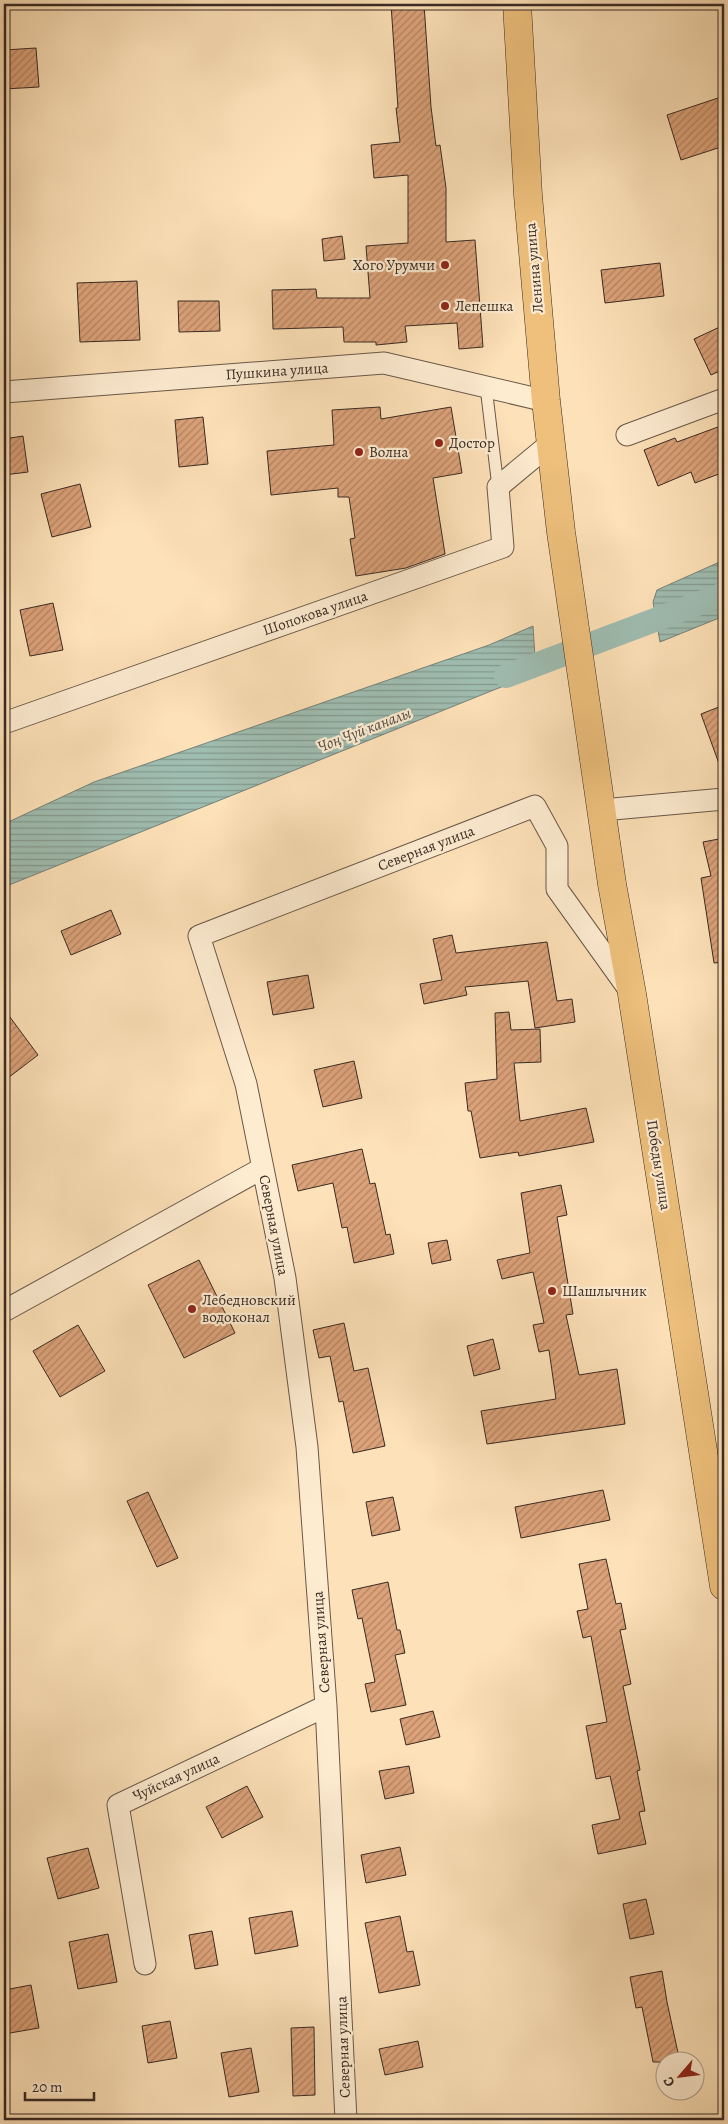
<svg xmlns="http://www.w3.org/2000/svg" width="728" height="2124" font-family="Alegreya,serif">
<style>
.water{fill:url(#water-rules);stroke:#768279}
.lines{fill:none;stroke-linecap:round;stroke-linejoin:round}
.canal{stroke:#9fbdb1;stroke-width:24}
.building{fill:url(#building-hatch);stroke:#382a24}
.lane-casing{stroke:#695849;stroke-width:13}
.street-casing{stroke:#695849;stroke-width:23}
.primary-casing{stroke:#382a24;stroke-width:29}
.lane{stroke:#feecd1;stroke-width:11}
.street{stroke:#feecd1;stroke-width:21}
.primary{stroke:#eec07c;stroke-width:28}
.poi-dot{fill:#8f2418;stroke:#feecd1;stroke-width:2}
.labels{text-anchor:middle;stroke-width:4.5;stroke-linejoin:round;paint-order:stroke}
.poi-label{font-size:15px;fill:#382a24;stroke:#feecd1;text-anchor:start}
.street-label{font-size:15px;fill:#382a24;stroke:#feecd1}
.water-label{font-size:16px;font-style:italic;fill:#524f47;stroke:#feecd1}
</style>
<defs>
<pattern id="water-rules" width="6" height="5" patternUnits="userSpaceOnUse" patternTransform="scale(1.25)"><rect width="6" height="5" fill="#9fbdb1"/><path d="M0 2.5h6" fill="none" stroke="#839a90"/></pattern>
<pattern id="building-hatch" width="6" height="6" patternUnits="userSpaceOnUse" patternTransform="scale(1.25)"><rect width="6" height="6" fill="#dca279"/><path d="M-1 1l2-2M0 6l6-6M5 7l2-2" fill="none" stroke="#b38463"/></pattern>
</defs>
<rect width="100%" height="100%" fill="#fde1b8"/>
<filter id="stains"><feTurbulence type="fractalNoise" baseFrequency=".004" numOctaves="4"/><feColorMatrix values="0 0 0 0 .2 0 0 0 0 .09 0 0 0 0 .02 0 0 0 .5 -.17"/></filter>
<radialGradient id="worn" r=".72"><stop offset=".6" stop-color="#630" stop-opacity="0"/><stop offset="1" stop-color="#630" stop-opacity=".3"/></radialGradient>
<path class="water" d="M724 560V616L660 642 653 602 657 590Z
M533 626 536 673 4 887V824L94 782 489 645Z"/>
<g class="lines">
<path class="canal" d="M506 676 724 594"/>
</g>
<path class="building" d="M391 4H424L431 107 436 146 440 145 446 188V242L475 240 483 347 459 349 457 323 405 326 407 342 376 345V342H344L343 327 273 329 272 290 316 289 317 298H370L366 246 408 243V175L374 178 371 145 400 142 396 108H398Z
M36 48 39 87 4 89V50Z
M724 96V146L681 160 667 115Z
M342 236 345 259 324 261 322 239Z
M660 263 664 296 605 303 601 270Z
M137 281 140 340 80 342 77 283Z
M178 301H219L220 331 179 332Z
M724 325V369L711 375 694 339Z
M380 407 381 419 451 407 462 473 433 478 445 554 406 568 356 576 350 539 355 538 349 497H338V488L271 495 267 451 334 445 332 410Z
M203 417 208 464 179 467 175 420Z
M718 427 724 444V472L695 483 691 472 658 486 644 450 675 438 677 442Z
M23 436 28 472 4 475V439Z
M80 484 91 527 52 537 41 494Z
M53 603 63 650 30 656 20 610Z
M724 705V771L722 772 701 714Z
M724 838V962L714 963 701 878 711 876 703 842Z
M111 910 121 934 71 955 61 931Z
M452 935 456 953 547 942 557 1001 572 999 575 1022 535 1028 528 981 465 987 467 995 424 1004 420 984 442 980 433 939Z
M308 975 314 1008 273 1015 267 982Z
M4 1009 38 1055 4 1081Z
M509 1012 511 1030 540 1029 541 1062 514 1063 520 1121 586 1108 594 1142 519 1156 518 1152 480 1158 471 1111H468L465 1083 497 1079 495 1013Z
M354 1061 362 1098 323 1107 314 1070Z
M362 1149 370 1184 375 1183 386 1235 390 1234 394 1254 354 1263 347 1227 342 1228 333 1183 298 1191 292 1165Z
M561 1185 567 1215 557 1217 573 1314 566 1315 579 1375 617 1369 625 1424 487 1444 481 1411 556 1399 549 1350 539 1352 533 1325 544 1323 533 1272 502 1279 497 1260 530 1253 521 1193Z
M447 1240 451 1260 432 1264 428 1243Z
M199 1260 235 1333 184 1358 148 1285Z
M344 1323 354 1371 368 1368 385 1446 353 1453 343 1401 339 1402 330 1356 319 1358 313 1330Z
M78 1325 105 1371 60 1397 33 1351Z
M493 1339 500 1369 474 1376 467 1346Z
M603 1490 610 1520 521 1538 515 1507Z
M148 1492 178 1558 157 1567 127 1501Z
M393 1497 400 1530 372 1536 366 1502Z
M606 1559 616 1604 621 1603 626 1629 620 1630 631 1684 623 1686 640 1770 637 1771 645 1811 639 1812 646 1844 598 1854 592 1825 620 1819 610 1776 596 1779 586 1726 607 1722 591 1636 583 1638 577 1611 588 1609 579 1564Z
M388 1582 397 1630H400L405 1653 395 1655 406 1705 371 1712 365 1684 375 1682 362 1618 358 1619 352 1590Z
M433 1711 440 1737 406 1745 400 1719Z
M409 1766 414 1793 385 1799 379 1771Z
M247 1786 263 1817 222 1838 206 1807Z
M400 1847 406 1875 366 1883 361 1855Z
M88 1848 99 1888 58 1899 47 1858Z
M646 1899 654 1934 630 1939 623 1904Z
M292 1911 298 1946 255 1954 249 1918Z
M400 1916 407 1952 413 1951 420 1985 379 1993 365 1923Z
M212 1931 218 1965 195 1969 189 1935Z
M108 1934 117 1982 78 1989 69 1942Z
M662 1971 667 2002 680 2062H653L642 2007 636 2008 630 1977Z
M31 1985 39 2028 4 2034V1990Z
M170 2021 177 2058 148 2063 142 2026Z
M314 2027 315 2095 293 2096 291 2028Z
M418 2041 423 2067 385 2075 379 2049Z
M251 2048 259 2092 229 2097 221 2053Z"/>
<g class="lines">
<defs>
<path id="lane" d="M486 387 498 487"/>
<path id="street" d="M4 392 384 363 546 401
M627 435 724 399
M4 723 503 547 498 487 551 443
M602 810 724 799
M4 1311 263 1168
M145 1964 118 1805 326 1706
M346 2120 326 1706 307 1447 285 1278 246 1084 199 936 535 806 557 846V889L630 991"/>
<path id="primary" d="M517 4 528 195 546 401 561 532 612 884 632 994 724 1586"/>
</defs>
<use href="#lane" class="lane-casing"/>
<use href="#street" class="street-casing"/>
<use href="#primary" class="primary-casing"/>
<use href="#lane" class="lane"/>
<use href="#street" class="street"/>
<use href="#primary" class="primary"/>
</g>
<g class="poi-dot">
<circle cx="445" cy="265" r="5"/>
<circle cx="445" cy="306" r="5"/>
<circle cx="439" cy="443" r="5"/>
<circle cx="359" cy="452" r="5"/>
<circle cx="552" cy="1291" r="5"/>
<circle cx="192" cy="1309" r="5"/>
</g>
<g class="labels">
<g class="poi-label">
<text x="435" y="270" text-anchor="end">Хого Урумчи</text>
<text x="455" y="311">Лепешка</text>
<text x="449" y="448">Достор</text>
<text x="369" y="457">Волна</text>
<text x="562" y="1296">Шашлычник</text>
<text x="202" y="1305">Лебедновский<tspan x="202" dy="17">водоконал</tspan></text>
</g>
<g class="street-label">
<text transform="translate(534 268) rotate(-95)" y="5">Ленина улица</text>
<text transform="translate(277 371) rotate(-4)" y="5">Пушкина улица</text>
<text transform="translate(315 613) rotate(-19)" y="5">Шопокова улица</text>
<text transform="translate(426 848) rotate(-21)" y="5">Северная улица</text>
<text transform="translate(659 1165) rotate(81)" y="5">Победы улица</text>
<text transform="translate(274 1225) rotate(79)" y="5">Северная улица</text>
<text transform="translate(321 1642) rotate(-94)" y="5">Северная улица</text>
<text transform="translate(176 1777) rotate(-25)" y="5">Чуйская улица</text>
<text transform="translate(343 2047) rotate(-92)" y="5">Северная улица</text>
</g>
<g class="water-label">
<text transform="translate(364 729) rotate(-21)" y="6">Чоң Чүй каналы</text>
</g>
</g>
<rect width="728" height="2124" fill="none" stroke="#fde1b8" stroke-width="20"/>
<rect x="5" y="5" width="718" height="2114" fill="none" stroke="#382a24" stroke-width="2.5"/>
<rect x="10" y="10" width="708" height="2104" fill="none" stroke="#382a24"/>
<g transform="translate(680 2076) rotate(242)"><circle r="24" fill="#feecd1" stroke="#af9e8c"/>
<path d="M0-4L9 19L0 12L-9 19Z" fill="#8f2418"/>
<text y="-8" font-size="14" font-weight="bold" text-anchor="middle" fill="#382a24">С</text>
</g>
<path d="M25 2092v8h69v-8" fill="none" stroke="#382a24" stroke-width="2.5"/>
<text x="32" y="2092" font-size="15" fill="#382a24" stroke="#feecd1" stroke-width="4" paint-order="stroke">20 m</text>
<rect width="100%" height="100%" filter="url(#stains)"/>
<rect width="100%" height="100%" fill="url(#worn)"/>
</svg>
